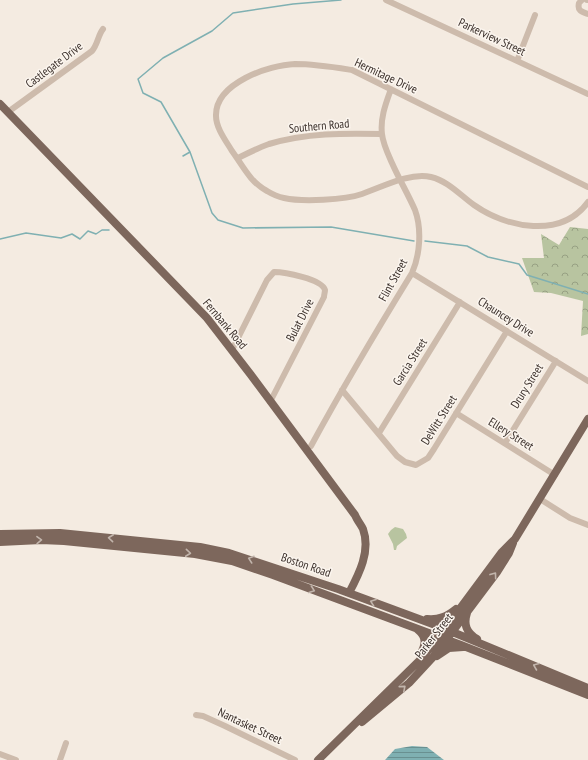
<svg xmlns="http://www.w3.org/2000/svg" width="588" height="760" font-family="'PT Sans Narrow',sans-serif">
<style>
.park{fill:url(#park-crowns)}
.pitch{fill:#b8c4a0}
.water{fill:url(#water-rules)}
.lines{fill:none;stroke-linecap:round;stroke-linejoin:round}
.stream{stroke:#7fb0b2;stroke-width:1.5}
.minor{stroke:#cdbbac;stroke-width:6}
.major{stroke:#7d675c;stroke-width:8}
.oneway{stroke:#c2b5ac}
.labels{text-anchor:middle;stroke-width:3;stroke-linejoin:round;paint-order:stroke}
.street-label{font-size:12px;fill:#3b302b;stroke:#fbf5ee}
</style>
<defs>
<pattern id="park-crowns" width="20" height="18" patternUnits="userSpaceOnUse"><rect width="20" height="18" fill="#b8c4a0"/><path d="M2 6a3 3 0 1 1 6 0M12 15a3 3 0 1 1 6 0" fill="none" stroke="#97a083"/></pattern>
<pattern id="water-rules" width="6" height="5" patternUnits="userSpaceOnUse"><rect width="6" height="5" fill="#7fb0b2"/><path d="M0 2.5h6" fill="none" stroke="#699091"/></pattern>
</defs>
<rect width="100%" height="100%" fill="#f4ebe1"/>
<path class="park" d="M570 227 588 229V334L581 336 583 301 551 293 534 292 522 258H544L541 234 559 245Z"/>
<path class="pitch" d="M395 527 403 529 406 534 407 538 397 546 396 550H394L393 544 388 534 391 530Z"/>
<path class="water" d="M412 746 427 747 444 760H385L395 749Z"/>
<g class="lines">
<path class="stream" d="M341 0 293 4 233 13 212 31 163 58 138 79 143 93 161 102 190 152 212 213 218 220 243 228 331 227 414 241
M183 156 190 152
M0 239 26 233 61 238 72 234 80 239 88 231 96 234 102 230H109
M425 241 467 246 488 257 519 264 527 275 588 294"/>
<path class="minor" d="M386 0 588 94
M582 0 579 3C577 11 582 12 588 14
M587 0H588
M517 61 535 15
M8 112 92 51C98 44 98 35 103 29
M238 158C248 153 258 148 269 144 306 133 344 133 382 134
M588 187 352 70C333 67 315 64 295 64 269 65 215 83 216 116 216 128 226 141 232 151 243 166 250 182 267 191 272 194 279 197 284 198 302 202 345 200 362 194 382 187 410 172 431 177 448 181 460 195 474 205 507 228 561 239 588 202
M412 273 588 381
M232 350 267 280 274 272C284 272 322 279 325 290 325 292 324 295 324 297L270 402
M342 390 397 456 405 462 416 465 428 458 434 449 507 331
M456 413 555 475
M379 433 460 302
M505 443 556 361
M311 446C343 387 377 330 412 273 420 255 422 229 415 210 408 194 399 179 392 163 388 154 383 144 382 134 380 118 386 103 391 89
M540 499 570 518 588 525
M196 715 203 716 225 726 295 760
M0 754 16 760
M60 760 66 743"/>
<path class="major" d="M0 104 207 318 251 375 355 515C357 520 361 525 363 529 371 551 359 574 349 593
M0 534 60 533 200 547 229 553 338 589 438 626 588 688
M0 542 41 540 64 541 195 554 232 561 273 575 461 645 588 695
M467 613C463 625 467 633 477 639
M427 619C439 620 446 617 456 609
M418 630C428 638 425 646 420 655
M437 656 449 648 463 647
M362 722 409 683 434 656 497 572 509 553 513 543
M318 760 421 659 439 637 502 552 515 539 588 419"/>
</g>
<defs><path id="oneway-chevron" d="M-2-3.5L2.5 0L-2 3.5" fill="none" stroke-width="1.6" stroke-linecap="round" stroke-linejoin="round"/></defs>
<g class="oneway">
<use href="#oneway-chevron" transform="translate(111 538) rotate(-174)"/>
<use href="#oneway-chevron" transform="translate(39 540) rotate(-1)"/>
<use href="#oneway-chevron" transform="translate(188 553) rotate(6)"/>
<use href="#oneway-chevron" transform="translate(251 559) rotate(-161)"/>
<use href="#oneway-chevron" transform="translate(494 575) rotate(-54)"/>
<use href="#oneway-chevron" transform="translate(312 590) rotate(20)"/>
<use href="#oneway-chevron" transform="translate(373 602) rotate(-160)"/>
<use href="#oneway-chevron" transform="translate(536 666) rotate(-158)"/>
<use href="#oneway-chevron" transform="translate(403 688) rotate(-41)"/>
</g>
<g class="labels">
<g class="street-label">
<text transform="translate(492 37) rotate(25)" y="4">Parkerview Street</text>
<text transform="translate(54 65) rotate(-37)" y="4">Castlegate Drive</text>
<text transform="translate(386 76) rotate(25)" y="4">Hermitage Drive</text>
<text transform="translate(319 126) rotate(-5)" y="4">Southern Road</text>
<text transform="translate(393 280) rotate(-61)" y="4">Flint Street</text>
<text transform="translate(506 317) rotate(32)" y="4">Chauncey Drive</text>
<text transform="translate(300 320) rotate(-63)" y="4">Bulat Drive</text>
<text transform="translate(225 324) rotate(50)" y="4">Fernbank Road</text>
<text transform="translate(410 362) rotate(-58)" y="4">Garcia Street</text>
<text transform="translate(527 386) rotate(-58)" y="4">Drury Street</text>
<text transform="translate(439 420) rotate(-58)" y="4">DeWitt Street</text>
<text transform="translate(511 434) rotate(32)" y="4">Ellery Street</text>
<text transform="translate(306 565) rotate(19)" y="4">Boston Road</text>
<text transform="translate(434 636) rotate(-52)" y="4">Parker Street</text>
<text transform="translate(250 726) rotate(25)" y="4">Nantasket Street</text>
</g>
</g>
</svg>
